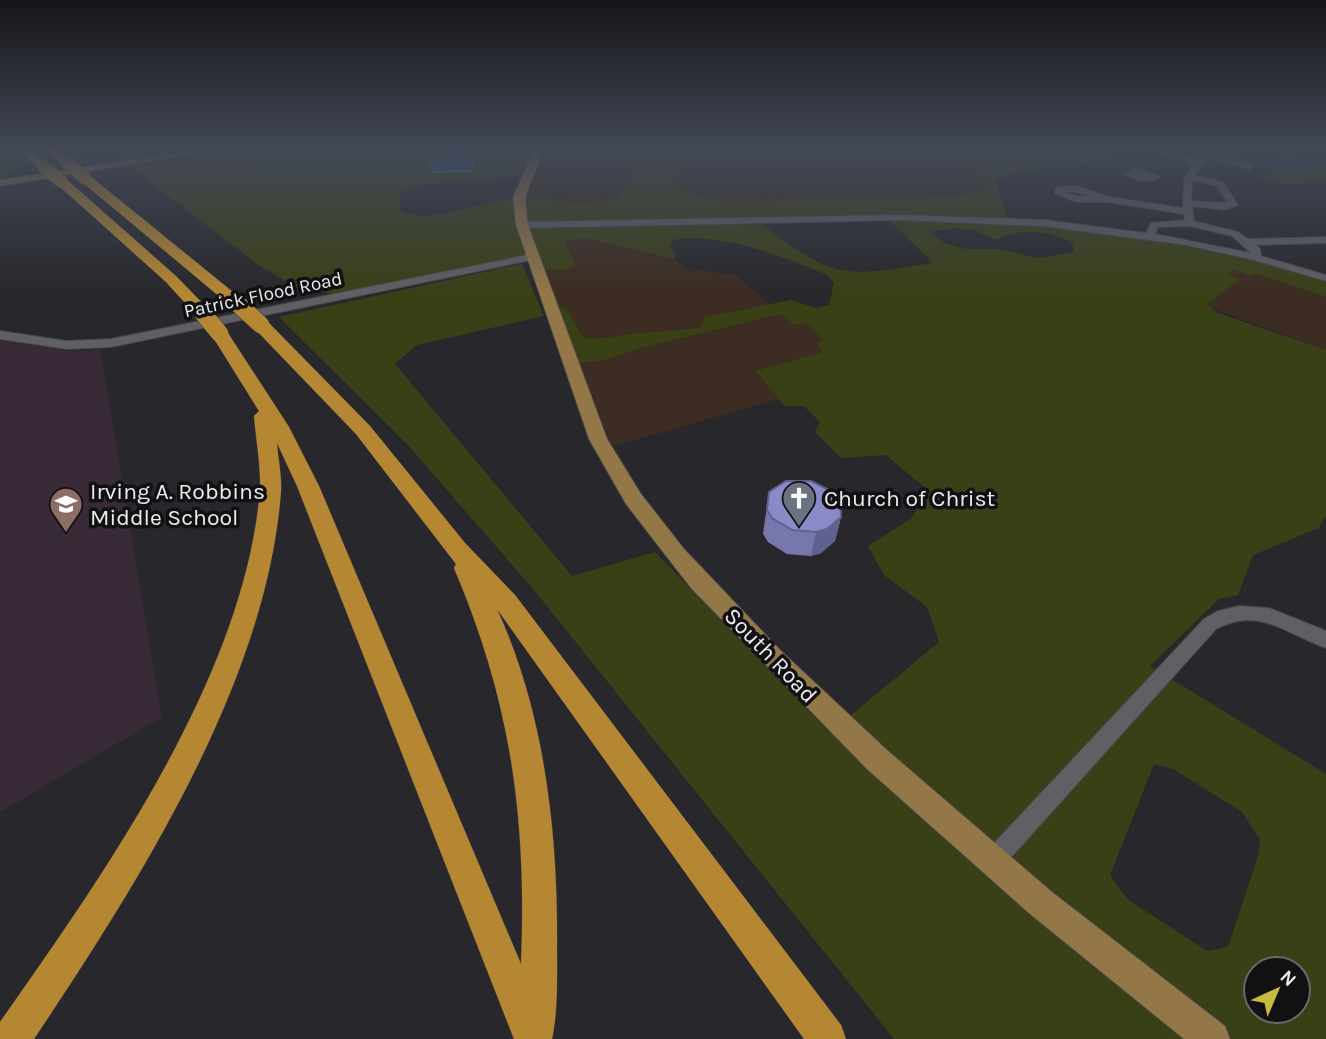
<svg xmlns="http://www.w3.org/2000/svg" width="1326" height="1039" font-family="Karla,sans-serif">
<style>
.commercial{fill:#3c2c21}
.education{fill:#392a37}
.green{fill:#3a4016;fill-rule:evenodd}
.water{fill:#15567f;stroke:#5683a1;stroke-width:2}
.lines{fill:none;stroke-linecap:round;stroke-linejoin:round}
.minor-casing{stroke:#464649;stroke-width:2}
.major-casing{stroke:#464649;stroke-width:2}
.highway-casing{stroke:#464649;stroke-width:1}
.minor{fill:#5f5f64;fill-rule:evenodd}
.major{fill:#937747;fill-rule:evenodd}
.highway{fill:#b58733;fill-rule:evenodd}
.highway-bridge-far1-casing{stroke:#464649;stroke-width:14;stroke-linecap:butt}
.highway-bridge-casing{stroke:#464649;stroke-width:18;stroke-linecap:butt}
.highway-bridge-far1{stroke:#b58733;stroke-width:13}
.highway-bridge{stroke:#b58733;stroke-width:17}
.wall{fill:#7877ad}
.shaded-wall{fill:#61618d}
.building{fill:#8b8ac9;stroke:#61618d;stroke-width:2}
.labels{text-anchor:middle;stroke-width:7;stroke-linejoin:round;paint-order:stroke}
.far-street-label{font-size:19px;fill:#ececef;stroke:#111113}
.poi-label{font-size:23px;fill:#ececef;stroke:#111113;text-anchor:start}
.street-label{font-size:23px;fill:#ececef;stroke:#111113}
</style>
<rect width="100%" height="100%" fill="#28282c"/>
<path class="commercial" d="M105 149H220L125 163Z
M522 149H683L667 153 632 177 622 194 613 199 589 201 519 198 538 150Z
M727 149H904L961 160 975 166 989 180 984 189 955 197 724 201 704 197 675 184 673 179 681 163Z
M585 238 674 259 686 268 736 275 769 304 706 317 700 328 598 340 582 337 566 307 551 309 537 270H566L576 265 564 242Z
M1233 270 1251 276 1253 273 1326 297V350L1208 307 1209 303 1239 279 1227 274Z
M782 314 806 323 823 340 824 352 755 371 779 399 603 449 571 364 607 360 640 348Z"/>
<path class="education" d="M0 340 74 352 100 349 162 717 0 812Z"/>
<path class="green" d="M0 149H8L22 165 0 182Z
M220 149 539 150 528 175 424 185 400 192V211C430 226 487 199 521 198 550 197 583 206 612 199 625 195 624 184 633 176 661 150 691 149 727 149L681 163 673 179C681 194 708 198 724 201L955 197 984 189 988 181C963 153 937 159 904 149H1109L1112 155C1075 172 1033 163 996 180L1008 221C1064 225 1120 227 1175 238 1226 247 1276 263 1326 278V297L1254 273 1251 276 1233 270 1228 274 1240 279 1209 303 1208 306 1218 313 1326 350V516L1319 528 1253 555 1238 595 1219 599 1150 666 1326 774V1039H1212L839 725 939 642 927 607 884 575 868 546 912 518 928 490 886 455 841 458 815 432 820 422 804 406H785L755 371 823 352 816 343 823 340 806 323 794 325 782 314 640 348 607 360 571 364 551 309 566 307 582 337C601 341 614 335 632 334 655 331 677 331 700 328L705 317 791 300 816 308 829 305 834 283 827 275C785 257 719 231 673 240L670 246 676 256 674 259 585 238 564 242 576 265 566 270H537L532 257 342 295 299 289 260 266 125 163ZM885 216 933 263C901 267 861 278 830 267 803 257 779 236 755 220ZM955 228 974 230 995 240C1021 227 1046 230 1072 242L1074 252 1038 258 998 249H966L946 244 929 232ZM1154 764 1173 769 1242 812 1260 840 1258 856 1228 947 1207 951 1127 899 1110 875ZM1256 969H1298V1011H1256Z
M1326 164V181L1285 185 1259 178 1263 173 1322 168Z
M522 264 544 316 417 345 395 364 572 576 655 552 818 721 996 885 1186 1039H894L534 590 407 444 279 317Z"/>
<path class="water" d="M446 155 467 156 474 160 470 171 433 172 429 163Z"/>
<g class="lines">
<defs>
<path id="minor" d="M1148 149H1159L1196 159 1203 152 1223 149 1215 154 1252 165 1253 167 1249 170 1209 157 1194 175 1223 182 1238 205 1224 210 1192 206 1194 221 1238 232 1248 239 1326 237V243L1256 245 1260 249 1261 256 1326 275V281L1254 260 1186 245 1044 226 900 220 522 228 517 225 522 222 900 215 1044 220 1146 233 1151 223 1185 220 1184 214 1108 202H1076L1054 193 1057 187 1076 186 1109 197 1183 208 1184 178 1193 164ZM1192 180 1217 186 1228 203 1191 201ZM1063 192H1075L1090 196H1077ZM1190 226 1232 236 1251 253 1155 234 1158 227Z
M1266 149H1299L1294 154Z
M1136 167 1159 176 1160 178C1150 184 1134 180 1124 174Z
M532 254 536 255V259L111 347 67 349 0 339V331L67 341 111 339Z
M1239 606 1269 608 1319 628 1326 631V648C1286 634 1260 606 1216 629L999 871 991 874 983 871 980 863 983 855 1204 619 1218 611Z"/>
<path id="major" d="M202 149H225L0 186V180Z
M534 149H544L525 198 528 225 607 439 641 494 684 549 781 651 887 750 1052 892 1225 1026 1230 1039H1184L1030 914 867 769 691 588 626 504 589 439 516 225 513 198Z"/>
<path id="highway" d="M18 149H29L51 168 41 171Z
M44 149H56L75 164 65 167Z
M81 175H89L244 301V307H232L81 181Z
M57 178H65L176 276 208 309V315H196L166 282 57 184Z
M261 320 267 321 370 426 465 543 515 595 841 1025 846 1039H804L497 609C545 714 558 834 557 948 557 978 558 1011 552 1039H514L297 486 277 443C278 459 282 476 281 491 267 682 138 883 34 1039H0V1022C105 873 245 675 260 490 261 466 256 440 254 416L259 411 211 334 220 329 226 330 289 427 319 486 521 964C527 818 511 702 454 568L456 564 356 434 255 329 253 325 255 321Z"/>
</defs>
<use href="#minor" class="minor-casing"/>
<use href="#major" class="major-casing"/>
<use href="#highway" class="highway-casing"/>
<use href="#minor" class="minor"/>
<use href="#major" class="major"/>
<use href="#highway" class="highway"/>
<defs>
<path id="highway-bridge-far1" d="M69 164 85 178
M45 168 61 181"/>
<path id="highway-bridge" d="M238 304 261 325
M202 312 220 334"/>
</defs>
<use href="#highway-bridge-far1" class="highway-bridge-far1-casing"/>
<use href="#highway-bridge" class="highway-bridge-casing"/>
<use href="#highway-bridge-far1" class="highway-bridge-far1"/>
<use href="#highway-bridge" class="highway-bridge"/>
</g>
<path class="wall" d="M769 492 841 517 835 541 821 553 811 556 787 554 768 542 763 534Z"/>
<path class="shaded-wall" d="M841 517 835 541 821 553 811 556 816 532Z"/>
<path class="building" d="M786 481H811L833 492 840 500 841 517 827 529 816 532 792 530 772 518 767 510 769 492Z"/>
<linearGradient id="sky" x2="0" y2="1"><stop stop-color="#161618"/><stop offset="0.51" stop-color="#424856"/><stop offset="1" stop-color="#424856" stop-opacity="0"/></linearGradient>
<rect width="1326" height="294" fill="url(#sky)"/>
<defs>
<symbol id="church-pin" viewBox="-11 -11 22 30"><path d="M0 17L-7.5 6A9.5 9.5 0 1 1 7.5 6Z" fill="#6b7280" stroke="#111113"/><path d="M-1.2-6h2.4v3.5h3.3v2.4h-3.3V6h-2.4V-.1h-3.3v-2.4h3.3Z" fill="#fff"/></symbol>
<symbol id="school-pin" viewBox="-11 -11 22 30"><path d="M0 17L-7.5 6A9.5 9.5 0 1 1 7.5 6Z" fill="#8d6e63" stroke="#111113"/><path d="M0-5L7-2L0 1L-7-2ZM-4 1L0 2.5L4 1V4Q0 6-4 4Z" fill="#fff"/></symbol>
</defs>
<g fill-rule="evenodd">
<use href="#church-pin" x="780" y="479" width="38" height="52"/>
<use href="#school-pin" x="47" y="485" width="38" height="52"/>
</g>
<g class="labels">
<g class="far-street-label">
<text transform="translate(263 294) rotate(-12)" y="7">Patrick Flood Road</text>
</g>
<g class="poi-label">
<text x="90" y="499">Irving A. Robbins<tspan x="90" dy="26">Middle School</tspan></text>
<text x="824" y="506">Church of Christ</text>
</g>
<g class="street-label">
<text transform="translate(771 655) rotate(46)" y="8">South Road</text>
</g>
</g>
<g transform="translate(1277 990) rotate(44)"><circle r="33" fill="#111113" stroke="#69696b" stroke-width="2"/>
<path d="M0-5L12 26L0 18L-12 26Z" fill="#c6bb3c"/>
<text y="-10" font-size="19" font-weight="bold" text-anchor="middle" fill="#ececef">N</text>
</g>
</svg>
